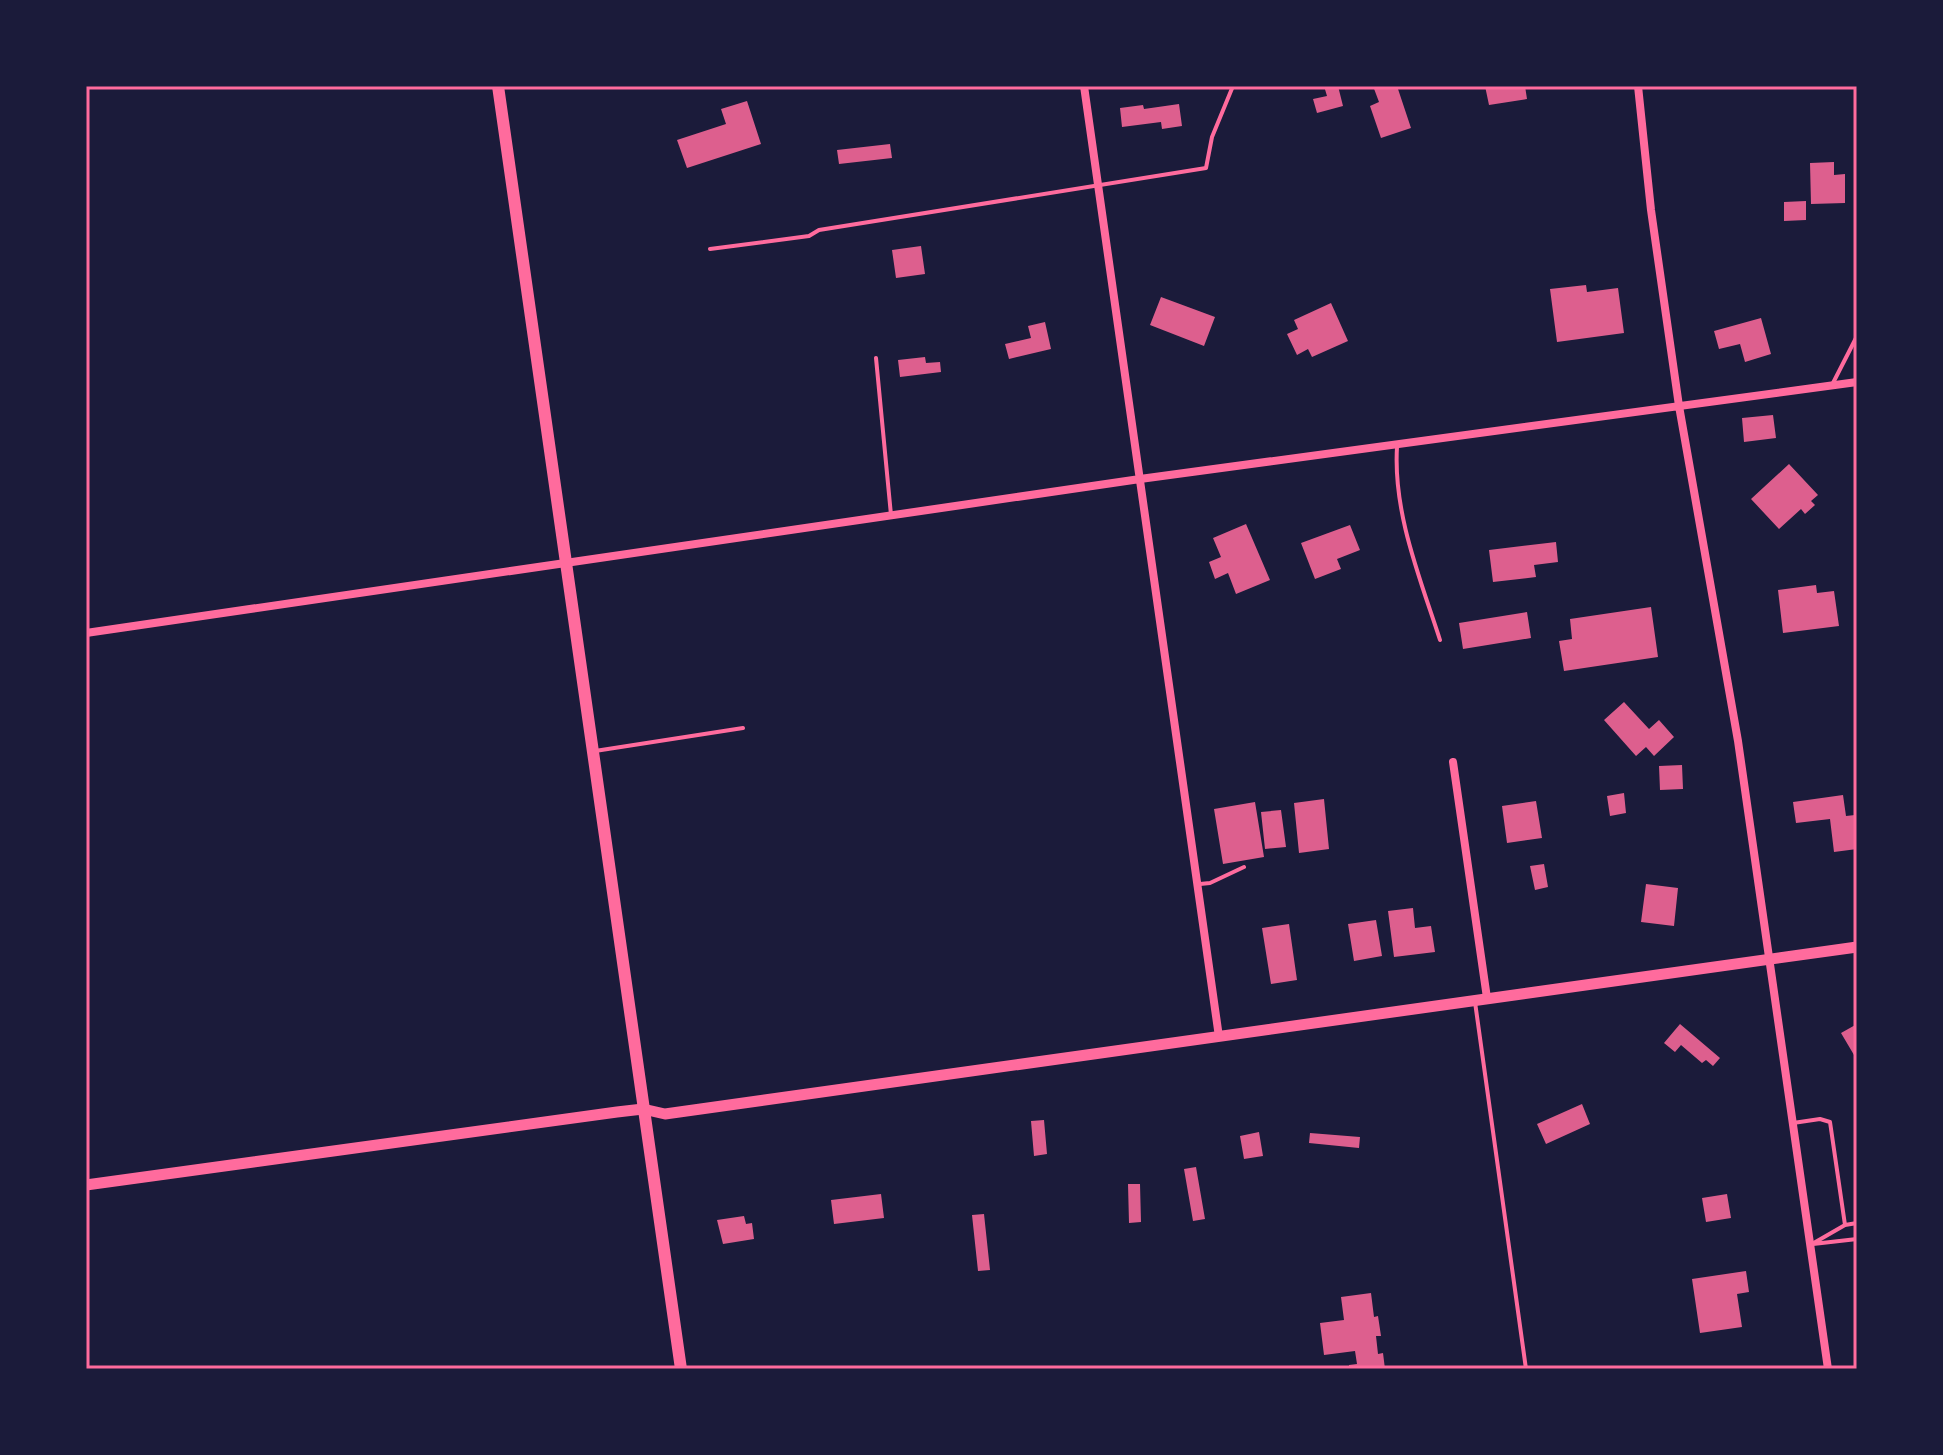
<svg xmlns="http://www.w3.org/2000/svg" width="1943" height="1455" font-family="'Archivo Narrow',sans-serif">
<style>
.building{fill:#dd5f8e}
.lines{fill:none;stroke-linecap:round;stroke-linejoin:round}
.service{stroke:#ff6b9d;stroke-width:4}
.minor{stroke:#ff6b9d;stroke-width:8}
.tertiary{stroke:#ff6b9d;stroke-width:11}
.secondary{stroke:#ff6b9d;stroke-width:12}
.neatline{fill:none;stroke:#ff6b9d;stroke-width:3}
</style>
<rect width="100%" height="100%" fill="#1b1b3a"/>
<path class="building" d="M1324 86H1338L1343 106 1317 113 1313 99 1327 96Z
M1373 86H1397L1411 128 1381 138 1370 106 1379 102Z
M1485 86H1525L1527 99 1489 105Z
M747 101 761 144 687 168 677 140 726 124 721 109Z
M1179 104 1182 126 1162 129 1161 122 1122 127 1120 108 1143 105 1144 109Z
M890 144 892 158 839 164 837 150Z
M1834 162V175L1845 174V203L1811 204 1810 163Z
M1806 201V220L1784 221V202Z
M921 246 925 274 896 278 892 250Z
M1586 285 1587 292 1618 288 1624 333 1557 342 1550 289Z
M1161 297 1215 317 1204 346 1150 325Z
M1331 303 1348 341 1312 357 1308 349 1297 355 1287 334 1298 329 1294 320Z
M1761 318 1771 354 1745 362 1740 344 1719 349 1714 331Z
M1045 322 1051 349 1009 359 1005 344 1031 338 1028 326Z
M925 357 926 363 940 362 941 372 900 377 898 360Z
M1773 415 1776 438 1744 442 1742 418Z
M1789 464 1818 495 1811 501 1815 505 1805 514 1801 509 1779 529 1751 499Z
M1246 524 1270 580 1236 594 1228 573 1215 579 1209 562 1221 557 1213 538Z
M1350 525 1360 550 1337 559 1341 569 1315 579 1301 543Z
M1556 542 1558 562 1534 565 1536 577 1493 582 1489 550Z
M1816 585 1817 593 1834 591 1839 626 1783 633 1778 590Z
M1651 607 1658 657 1564 671 1559 641 1572 639 1570 619Z
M1527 612 1531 638 1463 649 1459 623Z
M1624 702 1649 729 1659 720 1674 737 1654 756 1646 747 1636 756 1604 720Z
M1682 765 1683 789 1660 790 1659 766Z
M1624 793 1626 813 1610 816 1607 796Z
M1843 795 1846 816 1855 815 1857 849 1834 852 1830 819 1796 823 1793 802Z
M1324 799 1329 849 1299 853 1294 803Z
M1536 801 1542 838 1507 843 1502 806Z
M1255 802 1264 857 1223 864 1214 809Z
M1281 810 1286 847 1265 849 1261 812Z
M1544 864 1548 887 1535 890 1530 866Z
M1646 884 1678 888 1674 926 1641 922Z
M1413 908 1415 928 1431 926 1435 952 1394 957 1388 911Z
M1376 920 1382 956 1354 961 1348 924Z
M1289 924 1297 980 1271 984 1262 928Z
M1680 1024 1720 1058 1713 1066 1706 1060 1702 1063 1681 1045 1675 1052 1664 1043Z
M1857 1024V1053L1854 1055 1841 1033Z
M1582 1104 1590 1124 1546 1144 1537 1124Z
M1044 1120 1047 1154 1034 1156 1031 1121Z
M1259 1132 1263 1156 1244 1159 1240 1136Z
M1310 1133 1360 1137 1359 1148 1309 1143Z
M1196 1167 1205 1219 1193 1221 1184 1169Z
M1128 1184H1140L1141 1222 1129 1223Z
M881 1194 884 1218 834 1224 831 1200Z
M1727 1194 1731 1218 1706 1222 1702 1198Z
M984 1214 990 1270 978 1271 972 1215Z
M744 1216 746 1224 752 1223 754 1239 723 1244 717 1220Z
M1746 1271 1749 1292 1737 1294 1742 1327 1700 1333 1692 1279Z
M1371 1293 1374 1317 1378 1316 1381 1336H1376L1378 1354 1383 1353 1385 1369H1349V1365L1357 1364 1355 1351 1324 1355 1320 1323 1344 1320 1341 1297Z"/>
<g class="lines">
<path class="service" d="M710 249 809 236 819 230 1206 168 1212 137 1233 86
M876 358 891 515
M1833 383 1857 336
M1397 447C1393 513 1420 578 1440 640
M595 751 743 728
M1200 884 1210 883 1244 867
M1475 1002 1526 1369
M1793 1123 1820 1119 1830 1122 1845 1225
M1812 1244 1845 1225 1857 1223
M1813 1244 1857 1239"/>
<path class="minor" d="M1084 86 1219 1037
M1638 86 1651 210 1679 406 1738 741 1828 1369
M86 633 1140 479 1857 382
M1453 762 1487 998"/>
<path class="tertiary" d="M86 1185 617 1112 643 1109 665 1114 1857 947"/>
<path class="secondary" d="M498 86 681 1369"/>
</g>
<rect width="1943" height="1455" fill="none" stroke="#1b1b3a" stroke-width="176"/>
<rect x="88" y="88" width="1767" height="1279" class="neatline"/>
</svg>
